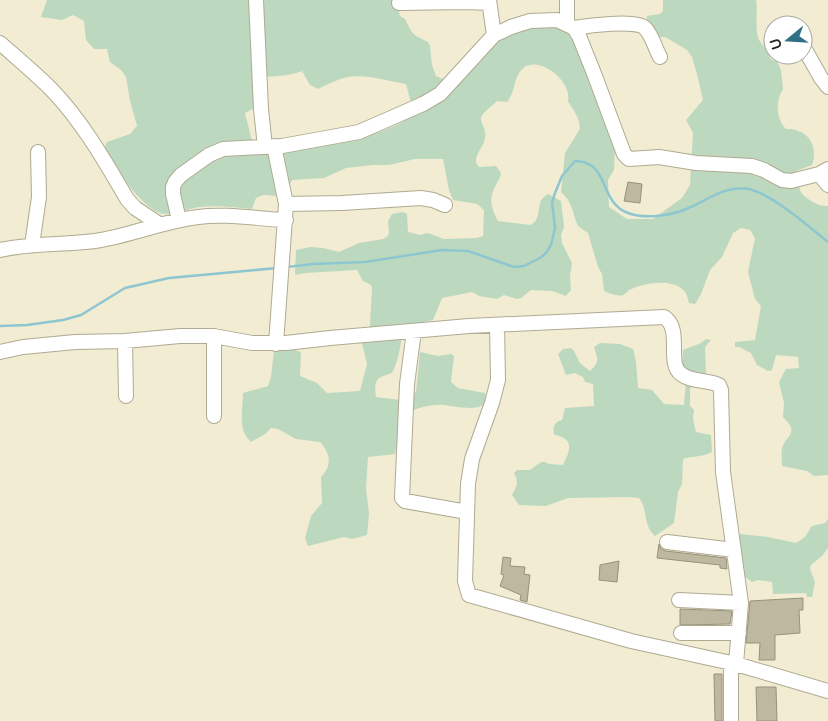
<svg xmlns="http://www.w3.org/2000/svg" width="828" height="721" font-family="'Varela Round',sans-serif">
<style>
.green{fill:#bcd9c0;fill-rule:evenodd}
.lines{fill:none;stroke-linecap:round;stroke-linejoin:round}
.stream{stroke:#8ec6d0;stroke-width:2.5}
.building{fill:#bdb89f;stroke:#97927a}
.minor-casing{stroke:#afaa91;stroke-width:16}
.minor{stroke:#fff;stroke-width:14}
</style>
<rect width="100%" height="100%" fill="#f1ecd2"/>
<path class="green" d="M47 0H396L400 16 405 19 411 31 416 36 428 42 430 46 432 65 436 76 457 85 474 59 504 35 533 24 567 27 572 35 596 97 615 150 614 170 608 180 609 207 627 219H653L682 198 690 185 693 133 686 120 703 100 697 74 692 57 687 50 665 37 646 38 647 16 660 14 663 11V0H756C758 5 755 28 758 37 759 42 764 46 767 51 770 56 769 61 777 61L781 70 783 89C775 102 776 118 786 129 807 128 819 145 812 165L796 171C800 188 797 193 813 202 818 205 821 206 828 206V475L814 476 807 471 782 466C782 460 781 454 782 449 785 434 801 435 783 417L784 403 779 382 786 369 799 368 798 357 776 355 772 370 768 371 757 365 751 353 739 347H735V342L755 340 761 306 755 299 748 272 755 238 750 230 741 228 733 233 722 257 710 270 701 294 695 304 689 303C688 300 687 295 685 292 674 277 643 283 629 290 627 292 625 294 623 295 617 297 610 293 604 291L602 274 598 267 588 233 578 226C572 211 573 203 561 192L565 153 580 129C579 115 574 112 568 101 571 85 553 68 538 65 535 64 530 65 526 66 512 76 517 90 507 102L497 101C493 105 482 113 481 118 481 124 487 131 485 138 484 147 475 153 476 163L479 167 496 166 501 173C500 180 496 183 494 189 488 201 493 211 498 221L530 225C541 221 537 207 542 199 544 197 546 195 548 194L561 201 564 227 561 235 562 243 572 263 570 276 571 290 566 296 552 291 531 290 521 298 517 299 504 295 497 299 479 296 472 292 442 298 433 320 405 326C400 341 400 359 392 373 375 378 374 380 376 397L400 400 416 392 420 352 438 356 451 354 454 356 451 382 458 388 485 393C485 397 486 402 483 405 476 411 452 406 444 405 429 404 415 409 402 415L395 454 368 457 366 488 369 514 367 535 352 539 344 537 308 546 305 538 311 516 322 503 321 477C332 466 331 454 320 442L296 439 278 429 271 428 265 434 251 442C237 430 243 410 243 393L268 386 271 377 274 350 292 349 301 352 300 376 317 383 327 393 360 391 367 364 362 343 370 325 372 288 371 285 363 281 357 270 305 273 295 275 296 250 311 247 323 248 339 252 359 243 383 239 387 237 389 233 388 221 392 214 403 212 407 214 408 232 420 235 428 233 444 239 476 238 483 236 484 210 477 204 453 200 449 190 443 159H415L389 165H373L346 168 324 178 292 180 288 188 278 196 263 195 256 198 252 209C235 207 217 205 199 207 187 209 176 214 165 214 146 214 111 164 104 148L107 142 130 134 137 126 130 101 126 77 121 70 110 62 107 49H94L86 40 84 21 73 15 62 20 41 17ZM302 71 310 85 318 89C328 84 338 79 348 77 365 74 388 81 406 84L414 115C379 139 325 146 284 152L283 158 256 152 252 141 245 113 256 107V75C269 78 290 76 302 71Z
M706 339 711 340 705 347 706 376 698 385 690 388V406L694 410 693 419 696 432 711 435 712 452C704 457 692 456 683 459L682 484 678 492 674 523 655 536C642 524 649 512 639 498L627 497 568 498 546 506 519 505 512 495C517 486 519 482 514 473L517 470H530L541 462H545L549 464 563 465C566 459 574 444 565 439 562 436 557 436 554 434 553 427 554 422 562 420L565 408 594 406 593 384 585 382 583 377 575 373 566 375 558 354 563 349 571 348 574 351 580 363 590 371C600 361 598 360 594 347L600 343 620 344 633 349 636 361 638 388 652 390 664 404 684 405 686 381 682 368 683 350 701 343Z
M828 519V548L822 556 811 565 810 569 815 582 812 597H807L806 593 773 594 772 582 758 580 752 582 742 575 740 562V534L768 537 796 543 805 537 812 526 825 523Z"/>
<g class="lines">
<path class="stream" d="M287 267 313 264 365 262 442 250 468 251 514 267 524 266 540 258 546 253 551 245 555 228 552 202 555 193 562 176 575 161C611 162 598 202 628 213 644 219 666 216 681 211 703 204 724 184 749 189 773 195 808 226 828 242
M0 326 27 325 63 320 81 315 125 288 169 278 277 268"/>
</g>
<path class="building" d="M628 182 642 184 640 203 624 201Z
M659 544 661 549 666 551 726 558 727 569 720 568V565L657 558Z
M503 557 511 558 510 566 525 567 524 574 530 575 527 602 520 600 521 595 500 586 504 575 501 574Z
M619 561 617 582 599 580 600 565Z
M803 598V610H799L800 633 775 635V660H759L760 643H746L750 601Z
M680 609 732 611 730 624 680 625Z
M714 674H722V721H715Z
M756 687H776L777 721H757Z"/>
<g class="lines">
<defs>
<path id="minor" d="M256 0 261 109 265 147
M489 0 494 35
M567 0V24
M399 3 466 2 489 3
M574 28C586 26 637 19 645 28 652 35 655 48 660 57
M0 43C17 58 35 73 51 89 82 121 105 161 127 199L135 208 159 224
M803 46 821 78 828 87
M274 146 286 204 276 344
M819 174 828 185
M286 204 342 203 421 198 433 200 445 205
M179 220 173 194V187L175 182 181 175 209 155 223 149 282 146 359 132 423 104 440 94 494 35 511 27 530 21 557 20 574 28 579 36 595 76 624 154 629 159 659 157 696 163 752 166 764 170 782 180 791 181 819 174 828 169
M32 245 39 197 38 152
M0 250C31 243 63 245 95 241 130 236 163 221 198 217 227 213 257 219 286 220
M497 325 498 380 492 403 472 459 468 484 465 581 469 595 631 641 736 664 828 691
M414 331 407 384 402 498 405 501 467 512
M214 336V416
M125 341 126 396
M0 352 23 347 75 342 125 341 180 336H214L252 343H286L330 338 469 326 664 317C683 329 666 363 681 374 691 382 708 380 719 385L721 390 723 472 741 603 736 664 731 671V721
M667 542 734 550
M679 600 741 603
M681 633H739"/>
</defs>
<use href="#minor" class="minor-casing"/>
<use href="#minor" class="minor"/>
</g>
<g transform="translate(788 40) rotate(252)"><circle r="24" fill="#ffffff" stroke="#a8a7a3"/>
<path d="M0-4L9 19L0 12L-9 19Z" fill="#307084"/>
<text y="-8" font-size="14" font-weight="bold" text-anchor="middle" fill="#26241a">U</text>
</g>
</svg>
